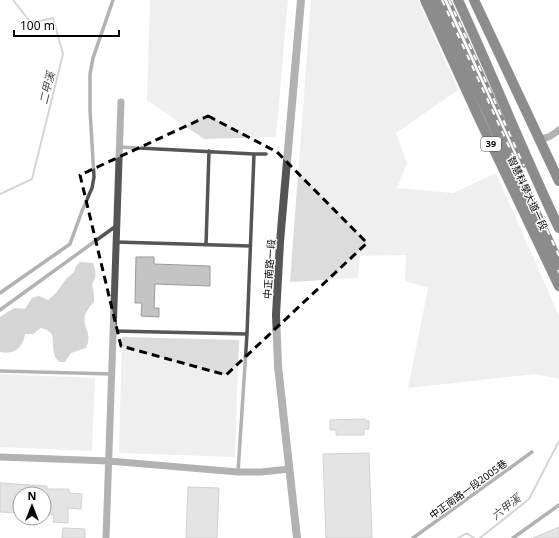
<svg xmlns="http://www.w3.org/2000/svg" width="559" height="538" font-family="'Noto Sans','Noto Sans TC',sans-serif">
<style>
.green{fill:#dcdcdc}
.water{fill:#a3a3a3}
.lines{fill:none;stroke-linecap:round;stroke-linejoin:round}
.stream{stroke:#a3a3a3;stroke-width:2}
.building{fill:#c4c4c4;stroke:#999}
.primary-casing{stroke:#dbdbdb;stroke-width:11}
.service{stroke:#555;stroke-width:3.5}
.minor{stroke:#555;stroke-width:7}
.tertiary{stroke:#555;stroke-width:8}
.primary{stroke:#000;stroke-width:10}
.rail-casing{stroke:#000;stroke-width:3.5}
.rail{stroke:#fff;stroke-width:2;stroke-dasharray:6;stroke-linecap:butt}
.marked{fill:none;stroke:#000;stroke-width:3;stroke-dasharray:8 5;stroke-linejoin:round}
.labels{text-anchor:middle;stroke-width:3;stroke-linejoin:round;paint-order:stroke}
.shield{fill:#fff;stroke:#4c4c4c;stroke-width:1}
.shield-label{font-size:9px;font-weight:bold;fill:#000}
.street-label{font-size:10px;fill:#000;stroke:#fff}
.water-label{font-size:11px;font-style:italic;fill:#444;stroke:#fff}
</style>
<rect width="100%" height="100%" fill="#fff"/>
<path class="green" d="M150 0H288L276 137 204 139 147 100Z
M311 0H418L458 90 396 133 407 163 397 188 453 193 496 173 559 316V379L536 374 408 388 428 288 405 281 406 255 360 256 358 278 290 282Z
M122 337 239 340 235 457 119 453Z
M0 374 95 378 92 451 0 447Z"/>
<path class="water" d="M80 262 93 263C96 270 97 277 92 284L94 295V302C72 325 96 328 86 348L71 353 65 362H59C46 348 62 332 41 328L33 334H25C23 348 14 355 0 352V317L14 308 25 309 32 298 39 296 48 300 56 293 66 279 74 272 76 266Z"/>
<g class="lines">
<path class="stream" d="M0 194 32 179 63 54 53 18 31 23 13 0
M458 538 467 533 474 538
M480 538 529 499 559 441"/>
</g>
<path class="building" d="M136 257H154V264L210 266V286L155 284 154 308H159V317L141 316 142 303H135Z
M365 419V421H369V429H364V435H336V430H330V420Z
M369 453 372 538H326L323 454Z
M0 483 47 486V489H69V493L82 494 81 509 68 508V523L53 522 54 515 44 514V494H20V513L0 512Z
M188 487 219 488 217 538H186Z
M559 527V538H533Z
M63 528 85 529V538H62Z"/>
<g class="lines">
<defs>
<path id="primary" d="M425 0 479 118 559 286
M435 0 559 265
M458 0C493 76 523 153 559 228
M474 0 559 181"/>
</defs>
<use href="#primary" class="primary-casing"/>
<path class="service" d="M119 147 254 154 247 334 238 472
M254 154H266
M116 242 250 246
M206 245 209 151
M0 293 70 244 82 211 92 188 94 177 90 110V74L93 58 113 0
M0 310 116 226
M114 331 247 334
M0 371 112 374
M413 538 532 452
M513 538 559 505"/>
<path class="minor" d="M540 139 549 137 559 130
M0 457 109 461 238 472H261L289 469
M106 538 121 102"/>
<path class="tertiary" d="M297 538 278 366 276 315 280 242 301 0"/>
<use href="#primary" class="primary"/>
<defs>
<path id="rail" d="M442 0 559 256
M449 0 524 166"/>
</defs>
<use href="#rail" class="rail-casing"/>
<use href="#rail" class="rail"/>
</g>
<path d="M0 0H559V538H0ZM208 116 277 152 367 243 226 375 121 346 80 175Z" fill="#fff" fill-opacity=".55" fill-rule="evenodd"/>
<path class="marked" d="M208 116 277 152 367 243 226 375 121 346 80 175Z"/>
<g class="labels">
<rect class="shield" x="481" y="137" width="20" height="14" rx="3"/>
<g class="shield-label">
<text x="491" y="147">39</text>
</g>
<g class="street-label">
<text transform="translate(528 193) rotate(65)" y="4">智慧科學大道一段</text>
<text transform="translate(269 269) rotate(-86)" y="4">中正南路一段</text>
<text transform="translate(468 489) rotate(-36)" y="4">中正南路一段2005巷</text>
</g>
<g class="water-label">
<text transform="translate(47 88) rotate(-76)" y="4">二甲溪</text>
<text transform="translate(506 507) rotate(-38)" y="4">六甲溪</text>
</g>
</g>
<g transform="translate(32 506)"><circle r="19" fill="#ffffff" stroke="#999999"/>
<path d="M0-3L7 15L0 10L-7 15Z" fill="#000000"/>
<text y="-6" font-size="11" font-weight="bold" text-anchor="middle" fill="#000000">N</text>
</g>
<path d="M14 30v6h105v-6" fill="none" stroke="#000000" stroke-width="2"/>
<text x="20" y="30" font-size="12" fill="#000000" stroke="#ffffff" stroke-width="3" paint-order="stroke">100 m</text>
</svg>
